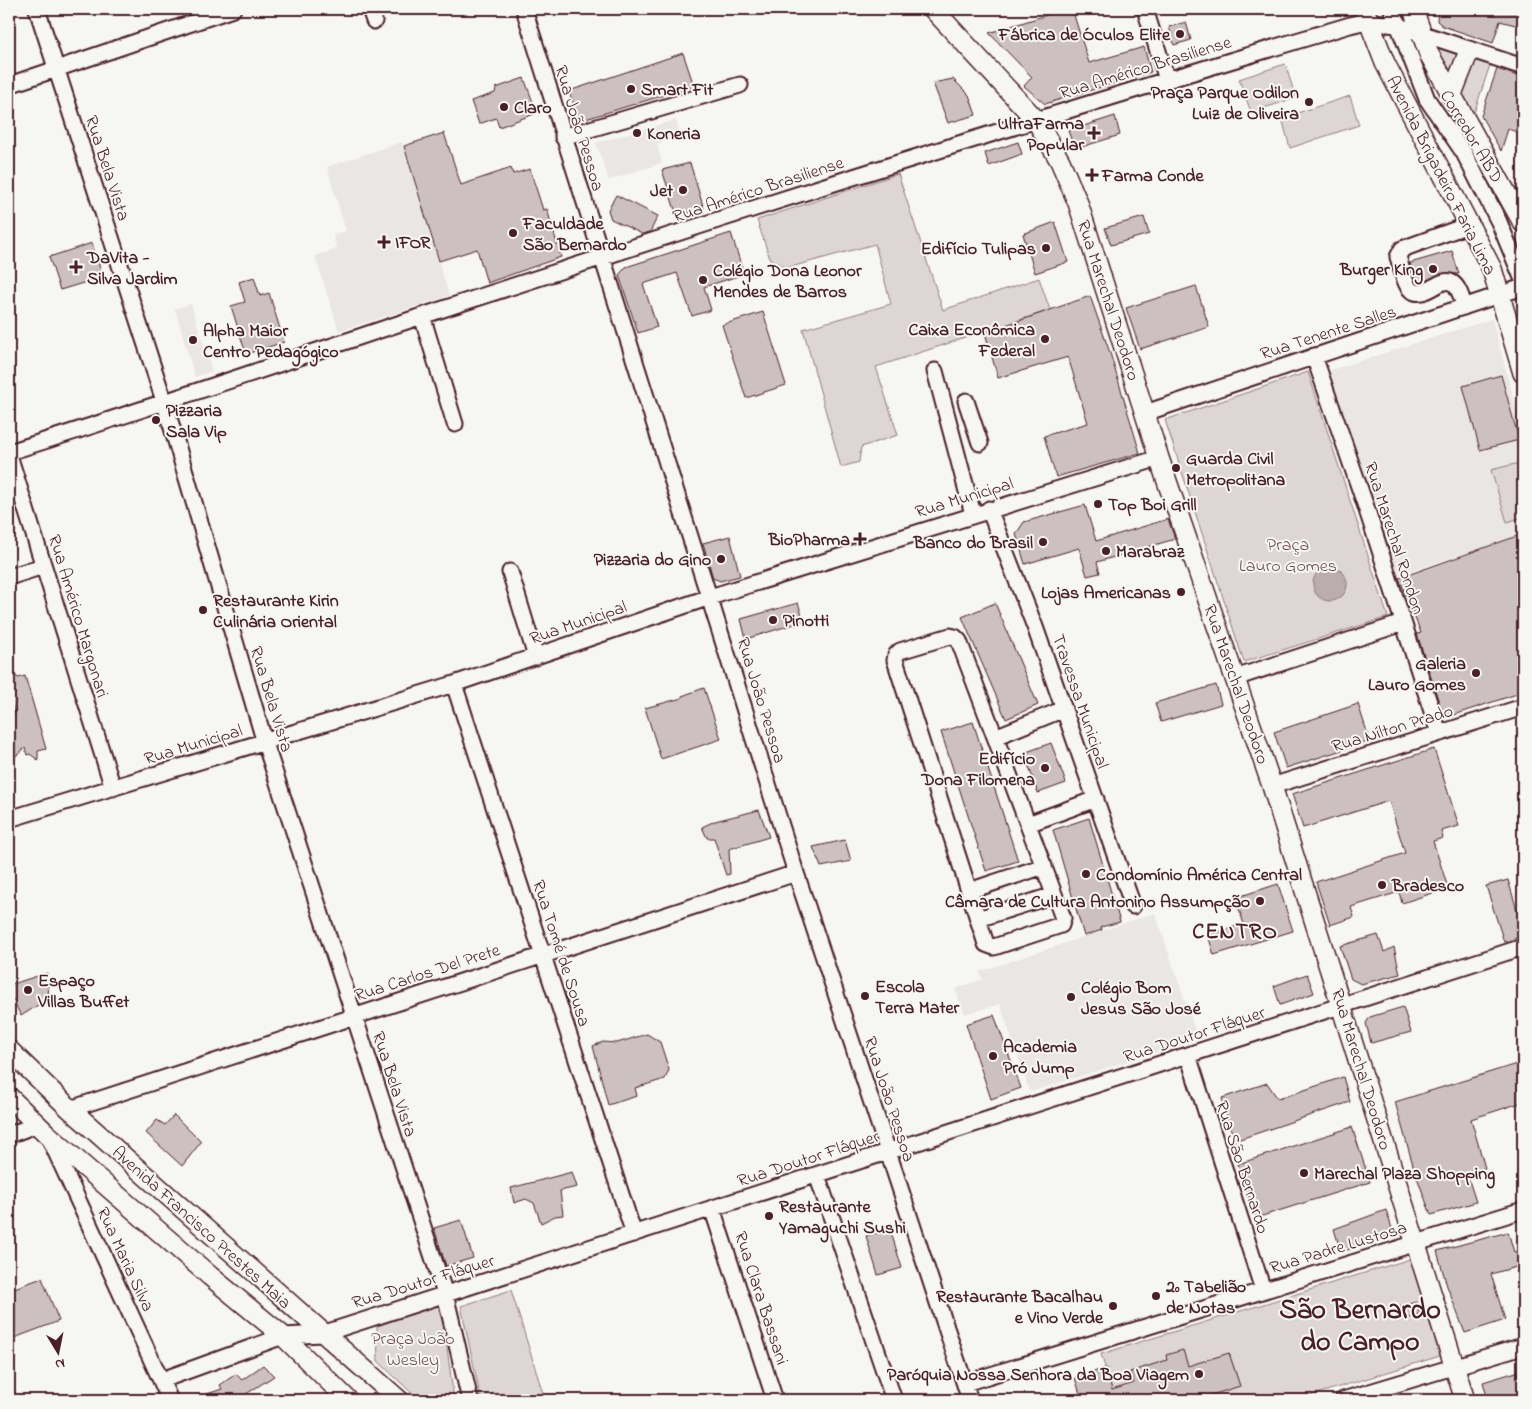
<svg xmlns="http://www.w3.org/2000/svg" width="1532" height="1409" font-family="'Indie Flower',sans-serif">
<style>
.built{fill:#e9e6e3}
.green{fill:#ddd6d5;stroke:#947a80}
.water{fill:#bbadae;stroke:#8e747a}
.building{fill:#ccc1c0;stroke:#4a1f2b}
.lines{fill:none;stroke-linecap:round;stroke-linejoin:round}
.minor-casing{stroke:#4a1f2b;stroke-width:19}
.major-casing{stroke:#4a1f2b;stroke-width:22}
.minor{stroke:#f6f6f2;stroke-width:15}
.major{stroke:#f6f6f2;stroke-width:19}
.poi-dot{fill:#4a1f2b;stroke:#f6f6f2;stroke-width:2}
.labels{text-anchor:middle;stroke-width:4;stroke-linejoin:round;paint-order:stroke}
.poi-label{font-size:18px;font-weight:bold;fill:#4a1f2b;stroke:#f6f6f2;text-anchor:start}
.street-label{font-size:18px;fill:#4a1f2b;stroke:#f6f6f2}
.park-label{font-size:18px;fill:#6f4d56;stroke:#f6f6f2}
.district-label{font-size:22px;font-weight:bold;letter-spacing:1px;fill:#4a1f2b;stroke:#f6f6f2}
.town-label{font-size:28px;font-weight:bold;fill:#4a1f2b;stroke:#f6f6f2}
</style>
<rect width="100%" height="100%" fill="#f6f6f2"/>
<filter id="ink" filterUnits="userSpaceOnUse"><feTurbulence type="fractalNoise" baseFrequency=".02" numOctaves="2"/><feDisplacementMap in="SourceGraphic" scale="10" xChannelSelector="R" yChannelSelector="G"/><feConvolveMatrix kernelMatrix="1 2 1 2 8 2 1 2 1" color-interpolation-filters="sRGB"/></filter>
<g filter="url(#ink)">
<path class="built" d="M676 120 680 134 657 144 662 163 609 180 596 143Z
M402 142 449 296 339 331 315 256 337 249 333 235 346 231 327 167Z
M191 304 212 371 195 377 175 309Z
M1492 319 1523 433V534L1394 577 1328 371Z
M1155 913 1198 1039 1030 1092 1000 1004 965 1014 955 989 983 979 979 972Z"/>
<path class="green" d="M1431 44 1464 56 1453 85Z
M1468 57 1490 65 1473 116 1456 93Z
M1285 64 1296 98 1251 112 1239 79Z
M1350 96 1359 125 1290 148 1282 118Z
M898 174 943 310 1039 278 1050 310 876 367 898 435 861 447 859 462 841 467 803 329 891 304 875 244 787 268 770 259 757 220Z
M1308 372 1388 617 1244 662 1165 420Z
M1523 462V517L1507 522 1491 470Z
M1410 1259 1440 1356 1297 1400H1115L1101 1354Z
M511 1290 545 1400H481L461 1306Z
M441 1304 454 1400H419L378 1361 377 1326Z"/>
<path class="water" d="M1313 584a17 17 0 1 1 34 0a17 17 0 1 1-34 0Z"/>
<path class="building" d="M1066 9H1072L1089 63 1144 47 1151 72 1045 104 1024 86 1032 77 989 33Z
M1438 9H1523V27L1500 21 1493 43 1443 26 1437 21Z
M1186 22 1191 40 1174 45 1169 27Z
M683 53 694 86 579 121 569 91Z
M1497 69 1523 78V134L1508 129 1501 151 1481 116Z
M524 78 537 113 499 127 496 118 479 124 471 101 495 93 496 88Z
M953 79 969 95 976 115 948 123 933 83Z
M1115 116 1120 135 1075 149 1068 131Z
M444 133 461 185 511 168 513 174 530 169 543 210 547 209 561 257 487 283 477 249 439 261 404 146Z
M1018 142 1022 154 989 166 985 153Z
M690 163 704 209 677 216 662 170Z
M616 195 658 216 650 232 642 234 611 219 608 210Z
M1144 217 1149 234 1111 245 1105 228Z
M1055 222 1068 262 1035 273 1023 234Z
M731 233 744 274 704 287 711 310 692 316 677 273 643 284 657 327 638 333 619 275 626 267Z
M92 243 103 277 60 290 49 257Z
M1452 251 1459 274 1444 273 1422 282H1416L1410 263Z
M254 277 260 296 269 293 284 342 246 354 231 306 245 302 239 282Z
M1196 286 1209 327 1140 349 1126 308Z
M1090 296 1110 353 1140 453 1056 477 1044 436 1088 423 1068 357 998 378 985 333Z
M763 312 786 385 746 398 722 325Z
M1501 375 1519 440 1480 450 1463 386Z
M1085 505 1096 541 1168 519 1175 539 1097 562 1100 573 1087 576 1079 548 1025 564 1016 534 1024 522Z
M1523 534V692L1444 718 1417 634 1421 633 1399 578Z
M730 536 740 576 720 581 713 578 703 543Z
M798 603 804 621 746 639 741 619Z
M995 603 1038 705 1006 719 962 617Z
M16 676 18 678 25 676 46 749 38 751V760L30 754 27 755 25 748 9 762V716L15 714 9 695V681L10 678Z
M1216 685 1221 704 1161 722 1155 703Z
M704 688 721 739 661 759 645 708 682 698V696Z
M1358 704 1370 741 1286 768 1274 732Z
M973 722 1018 861 986 871 941 732Z
M1051 743 1066 783 1038 793 1024 753Z
M1434 749 1459 826 1441 831 1443 838 1433 841 1448 888 1402 903 1399 892 1351 907 1354 917 1330 925 1316 882 1405 853 1389 801 1303 828 1292 794Z
M759 810 769 837 729 849 730 874 726 875 714 838H707L702 827 715 821Z
M1089 818 1120 922 1101 927 1102 930 1084 936 1053 830Z
M845 840 851 861 821 867 813 847Z
M1508 880 1523 930V936L1504 942 1486 886Z
M1278 884 1293 931 1214 955 1208 935 1244 924 1235 898Z
M1378 935 1384 952 1394 947 1400 974 1361 984 1351 979 1340 946Z
M47 973 49 998 21 1016 9 992V985Z
M1307 974 1314 993 1280 1005 1274 986Z
M1403 1007 1411 1032 1371 1043 1366 1023 1370 1017Z
M994 1015 1021 1088 991 1099 966 1024Z
M647 1034 660 1042 669 1070 665 1079 635 1088 637 1096 608 1105 593 1046 603 1042 617 1043Z
M1523 1062V1102L1471 1119 1485 1168 1467 1174 1476 1202 1431 1215 1415 1172 1395 1102Z
M1343 1077 1350 1102 1234 1141 1222 1098 1267 1083 1278 1099Z
M174 1115 201 1142 182 1166 146 1133 157 1120 165 1125Z
M1352 1127 1370 1182 1256 1218 1238 1164Z
M572 1172 577 1187 560 1191 563 1215 555 1216 541 1223 534 1203 526 1199 514 1203 511 1188Z
M1386 1210 1394 1235 1341 1252 1334 1229Z
M461 1220 473 1258 446 1266 434 1228Z
M890 1229 902 1268 878 1275 866 1236Z
M1508 1232 1514 1252 1523 1250V1265L1491 1274 1505 1320 1465 1333 1447 1286 1437 1251Z
M42 1278 59 1321 9 1340V1290Z
M1416 1302 1420 1315 1403 1320 1399 1307Z
M1183 1350 1188 1366 1229 1353 1240 1386 1196 1400H1082L1075 1378 1106 1368 1112 1390 1134 1383 1130 1372 1167 1360 1166 1355Z
M263 1365 274 1376 237 1400H196L195 1398 222 1389 220 1385 236 1374 242 1380Z
M1523 1370V1400H1488L1483 1382Z"/>
<g class="lines">
<defs>
<path id="minor" d="M37 9 165 404 265 743 445 1294 470 1400
M370 9 374 21
M524 9 796 873 970 1400
M1145 9 1167 80
M1392 9 1427 99 1464 153 1499 222 1523 280
M9 85 233 9
M563 137 740 85
M1464 307C1452 253 1430 304 1411 290 1404 284 1401 265 1398 257L1402 249 1471 224
M422 316 455 424
M1314 356 1365 504 1439 733
M935 371 973 514
M966 401 980 443
M1145 413 1523 287
M9 452C148 409 286 361 425 315 732 214 1040 117 1350 25L1367 21 1396 25 1523 67
M9 455 113 788
M989 509 1035 627 1133 906
M510 572 536 657
M9 577 43 566
M950 636 955 637 959 641 1063 918 1061 925 994 947 986 944 895 660 896 655 900 651Z
M1235 678 1403 623
M454 684 634 1234
M995 737 1064 709
M1272 786 1523 707
M9 819 454 684 710 597 1159 458
M1028 824 1096 799
M969 891 1044 866
M978 919 1054 895
M1188 1055 1263 1290
M70 1109 796 873
M9 1135 38 1124
M49 1137 170 1400
M817 1175 894 1400
M712 1208 775 1400
M162 1380 283 1336 322 1334 1523 947
M965 1383 1523 1210
M1343 1400 1523 1346"/>
<path id="major" d="M933 9 1036 120 1060 161 1078 203 1159 458 1272 786 1465 1400
M1364 9 1385 63 1492 269 1523 373
M1413 9 1429 54 1523 223
M1452 94 1469 51
M9 1050 70 1109 399 1400
M9 1097 47 1134 210 1276 283 1336 348 1400"/>
</defs>
<use href="#minor" class="minor-casing"/>
<use href="#major" class="major-casing"/>
<use href="#minor" class="minor"/>
<use href="#major" class="major"/>
</g>
</g>
<g class="poi-dot">
<circle cx="1180" cy="34" r="5"/>
<circle cx="631" cy="89" r="5"/>
<circle cx="1309" cy="102" r="5"/>
<circle cx="504" cy="107" r="5"/>
<circle cx="637" cy="133" r="5"/>
<path d="M1091.5 125.5h5v5h5v5h-5v5h-5v-5h-5v-5h5z"/>
<path d="M1089.5 167.5h5v5h5v5h-5v5h-5v-5h-5v-5h5z"/>
<circle cx="683" cy="190" r="5"/>
<circle cx="513" cy="233" r="5"/>
<path d="M381.5 234.5h5v5h5v5h-5v5h-5v-5h-5v-5h5z"/>
<circle cx="1046" cy="248" r="5"/>
<path d="M73.5 259.5h5v5h5v5h-5v5h-5v-5h-5v-5h5z"/>
<circle cx="1433" cy="269" r="5"/>
<circle cx="703" cy="280" r="5"/>
<circle cx="1045" cy="339" r="5"/>
<circle cx="193" cy="340" r="5"/>
<circle cx="156" cy="420" r="5"/>
<circle cx="1176" cy="468" r="5"/>
<circle cx="1098" cy="504" r="5"/>
<path d="M857.5 531.5h5v5h5v5h-5v5h-5v-5h-5v-5h5z"/>
<circle cx="1043" cy="542" r="5"/>
<circle cx="1106" cy="551" r="5"/>
<circle cx="721" cy="559" r="5"/>
<circle cx="1181" cy="592" r="5"/>
<circle cx="203" cy="610" r="5"/>
<circle cx="773" cy="620" r="5"/>
<circle cx="1476" cy="673" r="5"/>
<circle cx="1045" cy="768" r="5"/>
<circle cx="1086" cy="874" r="5"/>
<circle cx="1382" cy="885" r="5"/>
<circle cx="1260" cy="901" r="5"/>
<circle cx="28" cy="990" r="5"/>
<circle cx="865" cy="996" r="5"/>
<circle cx="1071" cy="997" r="5"/>
<circle cx="993" cy="1056" r="5"/>
<circle cx="1304" cy="1173" r="5"/>
<circle cx="769" cy="1216" r="5"/>
<circle cx="1156" cy="1296" r="5"/>
<circle cx="1113" cy="1306" r="5"/>
<circle cx="1199" cy="1374" r="5"/>
</g>
<g class="labels">
<g class="poi-label">
<text x="1170" y="40" text-anchor="end">Fábrica de Óculos Elite</text>
<text x="641" y="95">Smart Fit</text>
<text x="1299" y="98" text-anchor="end">Praça Parque Odilon<tspan x="1299" dy="21">Luiz de Oliveira</tspan></text>
<text x="514" y="113">Claro</text>
<text x="1084" y="129" text-anchor="end">UltraFarma<tspan x="1084" dy="21">Popular</tspan></text>
<text x="647" y="139">Koneria</text>
<text x="1102" y="181">Farma Conde</text>
<text x="673" y="196" text-anchor="end">Jet</text>
<text x="523" y="229">Faculdade<tspan x="523" dy="21">São Bernardo</tspan></text>
<text x="395" y="248">IFOR</text>
<text x="1036" y="254" text-anchor="end">Edifício Tulipas</text>
<text x="87" y="263">DaVita -<tspan x="87" dy="21">Silva Jardim</tspan></text>
<text x="1423" y="275" text-anchor="end">Burger King</text>
<text x="713" y="276">Colégio Dona Leonor<tspan x="713" dy="21">Mendes de Barros</tspan></text>
<text x="1035" y="335" text-anchor="end">Caixa Econômica<tspan x="1035" dy="21">Federal</tspan></text>
<text x="203" y="336">Alpha Maior<tspan x="203" dy="21">Centro Pedagógico</tspan></text>
<text x="166" y="416">Pizzaria<tspan x="166" dy="21">Sala Vip</tspan></text>
<text x="1186" y="464">Guarda Civil<tspan x="1186" dy="21">Metropolitana</tspan></text>
<text x="1108" y="510">Top Boi Grill</text>
<text x="850" y="545" text-anchor="end">BioPharma</text>
<text x="1033" y="548" text-anchor="end">Banco do Brasil</text>
<text x="1116" y="557">Marabraz</text>
<text x="711" y="565" text-anchor="end">Pizzaria do Gino</text>
<text x="1171" y="598" text-anchor="end">Lojas Americanas</text>
<text x="213" y="606">Restaurante Kirin<tspan x="213" dy="21">Culinária Oriental</tspan></text>
<text x="783" y="626">Pinotti</text>
<text x="1466" y="669" text-anchor="end">Galeria<tspan x="1466" dy="21">Lauro Gomes</tspan></text>
<text x="1035" y="764" text-anchor="end">Edifício<tspan x="1035" dy="21">Dona Filomena</tspan></text>
<text x="1096" y="880">Condomínio América Central</text>
<text x="1392" y="891">Bradesco</text>
<text x="1250" y="907" text-anchor="end">Câmara de Cultura Antonino Assumpção</text>
<text x="38" y="986">Espaço<tspan x="38" dy="21">Villas Buffet</tspan></text>
<text x="875" y="992">Escola<tspan x="875" dy="21">Terra Mater</tspan></text>
<text x="1081" y="993">Colégio Bom<tspan x="1081" dy="21">Jesus São José</tspan></text>
<text x="1003" y="1052">Academia<tspan x="1003" dy="21">Pró Jump</tspan></text>
<text x="1314" y="1179">Marechal Plaza Shopping</text>
<text x="779" y="1212">Restaurante<tspan x="779" dy="21">Yamaguchi Sushi</tspan></text>
<text x="1166" y="1292">2º Tabelião<tspan x="1166" dy="21">de Notas</tspan></text>
<text x="1103" y="1302" text-anchor="end">Restaurante Bacalhau<tspan x="1103" dy="21">e Vino Verde</tspan></text>
<text x="1189" y="1380" text-anchor="end">Paróquia Nossa Senhora da Boa Viagem</text>
</g>
<g class="street-label">
<text transform="translate(1145 67) rotate(-17)" y="6">Rua Américo Brasiliense</text>
<text transform="translate(580 128) rotate(73)" y="6">Rua João Pessoa</text>
<text transform="translate(1472 136) rotate(59)" y="6">Corredor ABD</text>
<text transform="translate(108 168) rotate(72)" y="6">Rua Bela Vista</text>
<text transform="translate(1442 175) rotate(63)" y="6">Avenida Brigadeiro Faria Lima</text>
<text transform="translate(758 189) rotate(-18)" y="6">Rua Américo Brasiliense</text>
<text transform="translate(1109 300) rotate(72)" y="6">Rua Marechal Deodoro</text>
<text transform="translate(1328 332) rotate(-18)" y="6">Rua Tenente Salles</text>
<text transform="translate(964 497) rotate(-17)" y="6">Rua Municipal</text>
<text transform="translate(1395 538) rotate(72)" y="6">Rua Marechal Rondon</text>
<text transform="translate(79 616) rotate(73)" y="6">Rua Américo Margonari</text>
<text transform="translate(578 622) rotate(-19)" y="6">Rua Municipal</text>
<text transform="translate(1237 684) rotate(71)" y="6">Rua Marechal Deodoro</text>
<text transform="translate(272 699) rotate(73)" y="6">Rua Bela Vista</text>
<text transform="translate(762 700) rotate(73)" y="6">Rua João Pessoa</text>
<text transform="translate(1081 701) rotate(71)" y="6">Travessa Municipal</text>
<text transform="translate(1392 728) rotate(-17)" y="6">Rua Nílton Prado</text>
<text transform="translate(193 744) rotate(-17)" y="6">Rua Municipal</text>
<text transform="translate(562 953) rotate(72)" y="6">Rua Tomé de Sousa</text>
<text transform="translate(427 972) rotate(-18)" y="6">Rua Carlos Del Prete</text>
<text transform="translate(1194 1034) rotate(-18)" y="6">Rua Doutor Fláquer</text>
<text transform="translate(1362 1069) rotate(73)" y="6">Rua Marechal Deodoro</text>
<text transform="translate(395 1084) rotate(72)" y="6">Rua Bela Vista</text>
<text transform="translate(890 1099) rotate(72)" y="6">Rua João Pessoa</text>
<text transform="translate(808 1158) rotate(-18)" y="6">Rua Doutor Fláquer</text>
<text transform="translate(1243 1167) rotate(72)" y="6">Rua São Bernardo</text>
<text transform="translate(202 1227) rotate(42)" y="6">Avenida Francisco Prestes Maia</text>
<text transform="translate(1338 1247) rotate(-17)" y="6">Rua Padre Lustosa</text>
<text transform="translate(126 1259) rotate(65)" y="6">Rua Maria Silva</text>
<text transform="translate(423 1281) rotate(-17)" y="6">Rua Doutor Fláquer</text>
<text transform="translate(762 1298) rotate(72)" y="6">Rua Clara Bassani</text>
</g>
<g class="park-label">
<text x="1288" y="550">Praça<tspan x="1288" dy="21">Lauro Gomes</tspan></text>
<text x="413" y="1344">Praça João<tspan x="413" dy="21">Wesley</tspan></text>
</g>
<g class="district-label">
<text x="1235" y="938">CENTRO</text>
</g>
<g class="town-label">
<text x="1360" y="1318">São Bernardo<tspan x="1360" dy="32">do Campo</tspan></text>
</g>
</g>
<rect width="1532" height="1409" fill="none" stroke="#f6f6f2" stroke-width="30"/>
<rect x="15" y="15" width="1502" height="1379" fill="none" stroke="#4a1f2b" stroke-width="2" filter="url(#ink)"/>
<g transform="translate(58 1352) rotate(170)" stroke="#f6f6f2" stroke-width="4" paint-order="stroke">
<path d="M0-4L9 19L0 12L-9 19Z" fill="#4a1f2b"/>
<text y="-8" font-size="14" font-weight="bold" text-anchor="middle" fill="#4a1f2b">N</text>
</g>
</svg>
